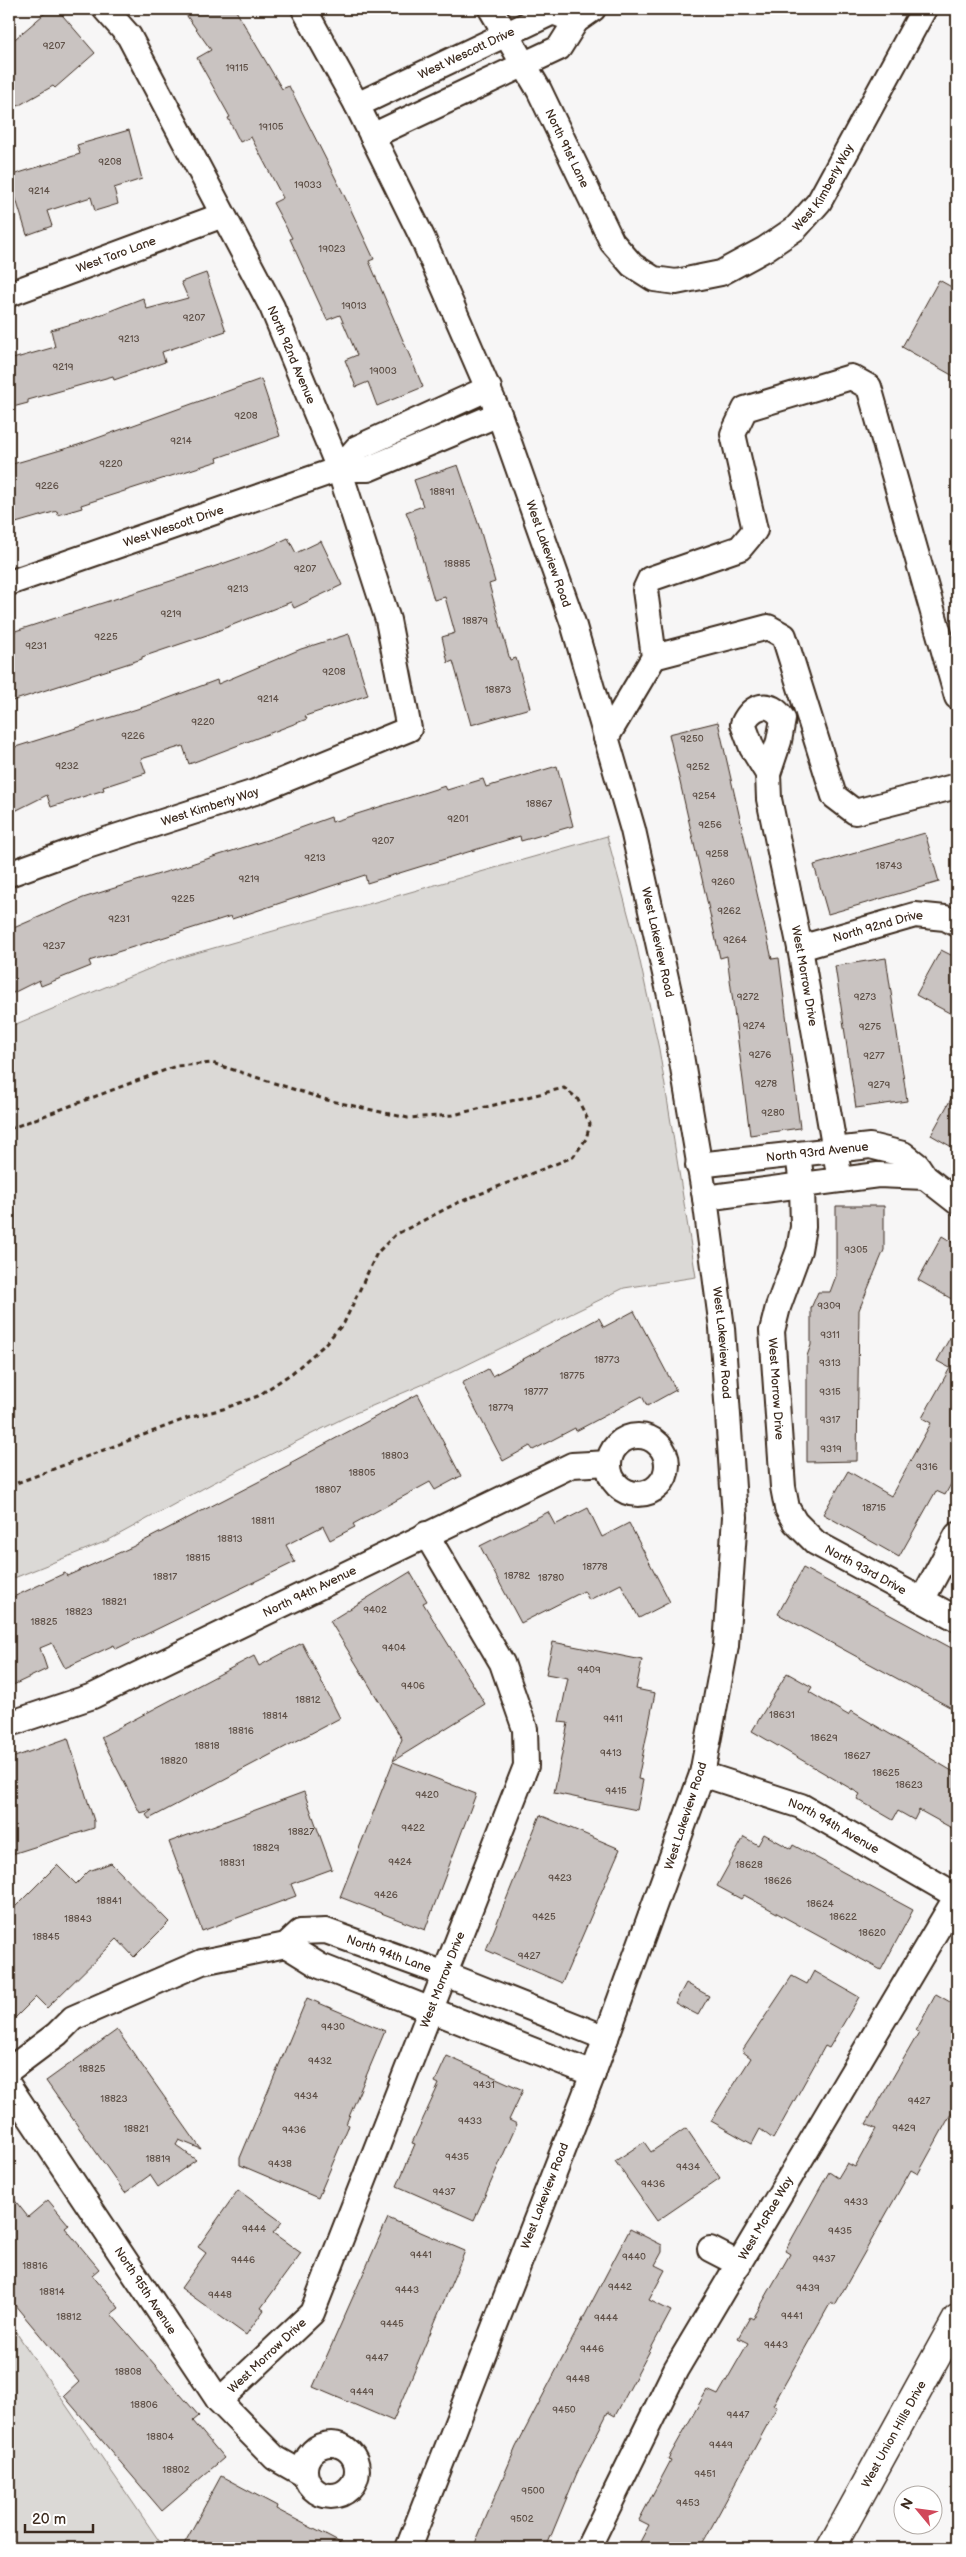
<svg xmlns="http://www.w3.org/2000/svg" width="966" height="2557" font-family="'Balsamiq Sans',sans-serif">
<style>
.green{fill:#dbd9d6;stroke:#8b827a}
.building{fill:#c9c3c1;stroke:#3b2a1e}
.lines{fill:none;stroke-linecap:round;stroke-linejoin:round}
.minor-casing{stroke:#3b2a1e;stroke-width:28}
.major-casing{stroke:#3b2a1e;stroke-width:31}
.path{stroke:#3b2a1e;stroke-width:3;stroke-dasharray:5 4;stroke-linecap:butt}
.minor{stroke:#fff;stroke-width:24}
.major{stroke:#fff;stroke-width:28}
.labels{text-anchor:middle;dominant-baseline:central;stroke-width:5;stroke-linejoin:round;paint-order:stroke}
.number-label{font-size:10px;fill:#5e5047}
.street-label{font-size:12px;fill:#3b2a1e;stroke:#fff}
</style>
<rect width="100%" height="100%" fill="#f7f6f6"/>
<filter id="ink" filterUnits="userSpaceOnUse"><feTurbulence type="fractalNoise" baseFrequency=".02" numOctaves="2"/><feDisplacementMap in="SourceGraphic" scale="10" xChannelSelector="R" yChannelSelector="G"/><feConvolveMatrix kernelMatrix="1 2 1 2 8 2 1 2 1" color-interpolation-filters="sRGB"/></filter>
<g filter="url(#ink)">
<!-- green -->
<path class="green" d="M 607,836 L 636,943 L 659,1049 L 696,1277 L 624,1288 L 450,1373 L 346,1417 L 213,1483 L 107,1541 L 9,1580 L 9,1027 L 168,961 Z
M 9,2322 L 164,2548 L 9,2548 Z"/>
<!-- building -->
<path class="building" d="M 50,9 L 57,9 L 95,53 L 55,88 L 53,86 L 9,111 L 9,44 Z
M 182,9 L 235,9 L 282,89 L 289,86 L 344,195 L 374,259 L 369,261 L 423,387 L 377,406 L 368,382 L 356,387 L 345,360 L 357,355 L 340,315 L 327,320 L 290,239 L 292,238 L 273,203 L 283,198 L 251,137 L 240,142 L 228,118 L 230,117 L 197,58 L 211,50 Z
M 129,130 L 142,179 L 114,188 L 118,204 L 95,211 L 91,197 L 47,211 L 52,226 L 27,235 L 9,176 L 80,154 L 77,145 Z
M 206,273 L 226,331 L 162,352 L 165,362 L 114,380 L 113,376 L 28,400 L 28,403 L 9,408 L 9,360 L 55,347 L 51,330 L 92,318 L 143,298 L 147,309 L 188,298 L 181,282 Z
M 939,280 L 957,290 L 957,378 L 902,347 Z
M 261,379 L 280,436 L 217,458 L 218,461 L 81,505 L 82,508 L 58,515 L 57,511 L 9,525 L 9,465 L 78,445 Z
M 458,465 L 480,529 L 495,582 L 489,584 L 510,660 L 516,658 L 530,708 L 471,725 L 453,661 L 448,663 L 442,637 L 455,633 L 445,597 L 434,600 L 416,537 L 406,512 L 423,506 L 414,480 Z
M 288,538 L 296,553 L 321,541 L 342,585 L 294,608 L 291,602 L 207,635 L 142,657 L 142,659 L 9,702 L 9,633 L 202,571 L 267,548 Z
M 349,634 L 368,695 L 305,716 L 307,719 L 189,764 L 183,746 L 141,759 L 146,773 L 103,787 L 104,790 L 51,807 L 47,795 L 9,814 L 9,749 L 153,704 L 217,680 L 218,684 L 301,649 Z
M 718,722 L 772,959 L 779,958 L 800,1128 L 750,1135 L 727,956 L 720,958 L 669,734 Z
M 557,766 L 573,826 L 521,841 L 520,836 L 367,883 L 365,875 L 232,919 L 231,916 L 89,961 L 91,966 L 41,986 L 39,980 L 9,995 L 9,930 L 83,898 L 267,840 L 331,817 L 332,822 L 445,786 L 447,790 L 483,779 L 486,787 Z
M 925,833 L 939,882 L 828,914 L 814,865 Z
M 941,950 L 957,958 L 957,1017 L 916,995 Z
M 886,958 L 907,1101 L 856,1108 L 835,966 Z
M 957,1088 L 957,1150 L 931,1135 Z
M 836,1206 L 884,1206 L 884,1250 L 859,1310 L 857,1461 L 807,1462 L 807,1356 L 811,1345 L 811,1308 L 818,1292 L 830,1292 L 836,1276 Z
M 942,1236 L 957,1245 L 957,1302 L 918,1280 Z
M 634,1311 L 676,1390 L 647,1406 L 642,1396 L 576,1431 L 575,1428 L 533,1450 L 530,1446 L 503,1461 L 462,1383 L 488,1369 L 492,1376 L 599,1318 L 604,1327 Z
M 957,1325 L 957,1473 L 945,1495 L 936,1491 L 899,1557 L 823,1514 L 848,1471 L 891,1496 L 931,1423 L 922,1418 L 950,1368 L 937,1361 Z
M 418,1394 L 461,1476 L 435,1490 L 430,1482 L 353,1524 L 355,1527 L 330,1540 L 323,1526 L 286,1545 L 295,1562 L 116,1649 L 114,1645 L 65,1668 L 52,1643 L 40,1648 L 47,1669 L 9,1687 L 9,1599 L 65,1573 L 67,1576 L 132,1547 L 291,1465 L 290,1463 Z
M 588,1508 L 602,1537 L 629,1523 L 670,1602 L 639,1618 L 621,1584 L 589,1600 L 584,1591 L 521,1623 L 480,1546 L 548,1512 L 555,1525 Z
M 803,1568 L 957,1651 L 957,1711 L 778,1614 Z
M 410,1572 L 427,1601 L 423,1603 L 485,1704 L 393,1761 L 402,1739 L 330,1621 Z
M 553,1642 L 642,1660 L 636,1689 L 655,1693 L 638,1779 L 643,1780 L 637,1810 L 554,1793 L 568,1723 L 559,1722 L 568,1678 L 546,1674 Z
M 302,1643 L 340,1718 L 149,1819 L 146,1815 L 152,1810 L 140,1813 L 101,1737 L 254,1656 L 259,1666 Z
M 787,1673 L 812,1687 L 809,1692 L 848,1715 L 851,1711 L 957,1774 L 957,1831 L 919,1810 L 914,1820 L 898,1811 L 893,1820 L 857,1799 L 860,1794 L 752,1731 Z
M 68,1738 L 94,1821 L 94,1828 L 9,1855 L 9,1759 Z
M 393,1762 L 476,1794 L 425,1930 L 340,1897 Z
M 304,1792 L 332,1869 L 291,1884 L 296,1896 L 202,1931 L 169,1842 Z
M 540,1815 L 620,1849 L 562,1983 L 486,1950 Z
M 764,1834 L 791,1849 L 793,1845 L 913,1910 L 881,1970 L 744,1895 L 741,1899 L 717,1886 L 744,1837 L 758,1845 Z
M 111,1863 L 169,1922 L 134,1957 L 117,1939 L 47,2008 L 36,1997 L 9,2024 L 9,1913 L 57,1865 L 76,1884 L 89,1871 Z
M 814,1971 L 859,1997 L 829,2048 L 825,2046 L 773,2139 L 760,2129 L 752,2144 L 711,2121 L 751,2058 L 742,2051 L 792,1976 L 807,1984 Z
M 686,1983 L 709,1996 L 698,2015 L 675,2003 Z
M 936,1994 L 957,2006 L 957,2103 L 918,2174 L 911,2170 L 835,2305 L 831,2302 L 773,2405 L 777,2407 L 700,2548 L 651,2548 L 640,2542 L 649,2525 L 639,2520 L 671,2460 L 668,2459 L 707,2390 L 718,2395 L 748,2343 L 738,2338 L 750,2317 L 753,2319 L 790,2254 L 785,2251 L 829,2172 L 838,2178 L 847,2163 L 855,2167 L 876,2129 L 866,2124 L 919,2032 L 916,2031 Z
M 307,1998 L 385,2031 L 346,2124 L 349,2125 L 318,2198 L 240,2165 L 240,2158 Z
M 117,2030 L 201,2149 L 179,2140 L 176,2145 L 196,2160 L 158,2187 L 150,2175 L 125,2193 L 46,2081 Z
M 447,2056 L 523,2090 L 509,2120 L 517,2124 L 474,2220 L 397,2186 L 415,2144 L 412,2143 L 439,2084 L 435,2082 Z
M 686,2128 L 720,2178 L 657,2221 L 615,2161 L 644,2142 L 651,2152 Z
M 238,2190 L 282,2222 L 273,2233 L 301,2253 L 261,2308 L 264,2310 L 246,2335 L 181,2288 L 206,2253 L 198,2247 Z
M 9,2193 L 28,2217 L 48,2200 L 69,2225 L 65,2228 L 99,2269 L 92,2275 L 119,2308 L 111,2314 L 199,2416 L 193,2421 L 224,2458 L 162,2511 L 64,2396 L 79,2382 L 9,2298 Z
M 388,2218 L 465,2251 L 393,2421 L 313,2387 Z
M 630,2229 L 662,2245 L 662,2252 L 655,2265 L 665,2270 L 649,2300 L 671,2311 L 615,2416 L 608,2412 L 577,2473 L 546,2548 L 473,2548 L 516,2447 Z
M 221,2476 L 277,2506 L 276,2509 L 350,2548 L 182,2548 Z"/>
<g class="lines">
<defs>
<g id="minor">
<path id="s1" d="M 304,9 L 357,105 L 423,239 L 499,414 L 573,623 L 633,830 L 674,1014 L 705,1198 L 722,1328 L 735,1517 L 726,1646 L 702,1774 L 591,2079 L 408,2548"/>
<path id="s2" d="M 491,9 L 539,90 L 612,242 L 632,265 L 654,279 L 676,282 L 721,273 L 765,249 L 796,228 L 819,202 L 924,9"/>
<path id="s3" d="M 357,105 L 553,12 L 576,21"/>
<path d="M 372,136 L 559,48 L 576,21 L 593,9"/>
<path id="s4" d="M 9,294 L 223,215"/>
<path d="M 339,469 L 357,448 L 489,388"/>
<path id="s5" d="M 9,583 L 339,469 L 368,469 L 499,414"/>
<path d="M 654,657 L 768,627 L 784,636 L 834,796 L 855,812 L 957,786"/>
<path d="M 606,738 L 654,657 L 645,590 L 650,579 L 740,548 L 755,530 L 733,434 L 745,409 L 851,377 L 869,387 L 957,697"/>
<path id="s6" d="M 768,774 L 752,748 L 743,724 C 752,705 770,699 783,719 L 779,741 L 768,774 L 769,799 L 800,948 L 840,1180"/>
<path id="s7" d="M 9,874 L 81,848 L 255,792 L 409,729 L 388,620 L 339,469 L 272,307 L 129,36 L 105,9"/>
<path id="s8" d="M 800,948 L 915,915 L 945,918 L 957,924"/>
<path id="s9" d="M 798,1154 L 802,1185 L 803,1227 L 799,1250 L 778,1307 L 772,1331 L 783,1487 L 787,1508 L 795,1522 L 816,1543 L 957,1619"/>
<path id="s10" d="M 698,1165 L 870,1146 L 903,1154 L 917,1165 L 925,1177 L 957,1202"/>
<path d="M 705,1198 L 878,1175 L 925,1177"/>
<circle cx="638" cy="1465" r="29"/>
<path d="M 922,1600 L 957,1535"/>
<path id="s11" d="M 9,1724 L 93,1696 L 572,1465 L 609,1463"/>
<path id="s12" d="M 702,1774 L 801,1806 L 957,1896"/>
<path d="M 286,1945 L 320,1966 L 593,2074"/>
<path id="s13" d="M 9,2070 L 57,2034 L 73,2018 L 202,1962 L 286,1945 L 300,1932 L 326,1931 L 445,1974 L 606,2038"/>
<path id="s14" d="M 9,2086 L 219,2401 L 275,2458 L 305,2475"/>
<path d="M 710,2249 L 739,2264"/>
<path id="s15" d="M 219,2401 L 312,2313 L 526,1766 L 525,1729 L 502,1663 L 426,1534"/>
<circle cx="331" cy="2470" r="26"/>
<path id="s16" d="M 588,2548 L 676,2369 L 957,1896"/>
</g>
<g id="major">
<path id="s17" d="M 831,2548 L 957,2319"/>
</g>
</defs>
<!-- minor casing -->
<use href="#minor" class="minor-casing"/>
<!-- major casing -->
<use href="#major" class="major-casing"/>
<!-- path -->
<path class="path" d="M 9,1129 L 176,1066 L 212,1063 L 327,1100 L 408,1118 L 453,1115 L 564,1088 L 577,1098 L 590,1124 L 586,1139 L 573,1157 L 457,1203 L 395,1235 L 377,1253 L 344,1323 L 322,1347 L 292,1373 L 258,1396 L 223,1409 L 188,1418 L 9,1486"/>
<!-- minor -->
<use href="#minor" class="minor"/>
<!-- major -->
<use href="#major" class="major"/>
</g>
</g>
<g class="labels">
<!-- number labels -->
<g class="number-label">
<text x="54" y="46">9207</text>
<text x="237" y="68">19115</text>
<text x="271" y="127">19105</text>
<text x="110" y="162">9208</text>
<text x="308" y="185">19033</text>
<text x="39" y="191">9214</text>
<text x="332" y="249">19023</text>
<text x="354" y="306">19013</text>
<text x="194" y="318">9207</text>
<text x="129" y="339">9213</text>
<text x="63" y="367">9219</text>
<text x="383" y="371">19003</text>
<text x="246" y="416">9208</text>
<text x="181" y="441">9214</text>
<text x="111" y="464">9220</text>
<text x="47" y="486">9226</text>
<text x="442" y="492">18891</text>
<text x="457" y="564">18885</text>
<text x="305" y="569">9207</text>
<text x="238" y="589">9213</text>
<text x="171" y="614">9219</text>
<text x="475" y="621">18879</text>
<text x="106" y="637">9225</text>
<text x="36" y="646">9231</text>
<text x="334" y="672">9208</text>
<text x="498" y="690">18873</text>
<text x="268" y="699">9214</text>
<text x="203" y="722">9220</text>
<text x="133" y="736">9226</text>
<text x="692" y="739">9250</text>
<text x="67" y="766">9232</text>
<text x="698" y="767">9252</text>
<text x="704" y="796">9254</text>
<text x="539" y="804">18867</text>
<text x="458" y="819">9201</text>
<text x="710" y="825">9256</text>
<text x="383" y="841">9207</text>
<text x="717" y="854">9258</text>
<text x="315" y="858">9213</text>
<text x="889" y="866">18743</text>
<text x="249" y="879">9219</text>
<text x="723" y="882">9260</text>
<text x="183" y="899">9225</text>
<text x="729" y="911">9262</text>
<text x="119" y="919">9231</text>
<text x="735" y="940">9264</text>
<text x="54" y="946">9237</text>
<text x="748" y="997">9272</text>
<text x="865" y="997">9273</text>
<text x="754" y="1026">9274</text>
<text x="870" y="1027">9275</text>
<text x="760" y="1055">9276</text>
<text x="874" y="1056">9277</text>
<text x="766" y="1084">9278</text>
<text x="879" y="1085">9279</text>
<text x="773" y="1113">9280</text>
<text x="856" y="1250">9305</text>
<text x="829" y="1306">9309</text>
<text x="830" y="1335">9311</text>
<text x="607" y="1360">18773</text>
<text x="830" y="1363">9313</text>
<text x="572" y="1376">18775</text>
<text x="536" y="1392">18777</text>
<text x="830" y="1392">9315</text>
<text x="501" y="1408">18779</text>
<text x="830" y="1420">9317</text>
<text x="831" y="1449">9319</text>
<text x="395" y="1456">18803</text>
<text x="927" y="1467">9316</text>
<text x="362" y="1473">18805</text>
<text x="328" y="1490">18807</text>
<text x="874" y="1508">18715</text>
<text x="263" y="1521">18811</text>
<text x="230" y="1539">18813</text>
<text x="198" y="1558">18815</text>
<text x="595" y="1567">18778</text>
<text x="517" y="1576">18782</text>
<text x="165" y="1577">18817</text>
<text x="551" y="1578">18780</text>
<text x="114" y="1602">18821</text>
<text x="375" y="1610">9402</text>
<text x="79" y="1612">18823</text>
<text x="44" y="1622">18825</text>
<text x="394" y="1648">9404</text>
<text x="589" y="1670">9409</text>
<text x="413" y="1686">9406</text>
<text x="308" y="1700">18812</text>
<text x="782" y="1715">18631</text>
<text x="275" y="1716">18814</text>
<text x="613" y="1719">9411</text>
<text x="241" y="1731">18816</text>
<text x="824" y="1738">18629</text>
<text x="207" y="1746">18818</text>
<text x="611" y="1753">9413</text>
<text x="857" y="1756">18627</text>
<text x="174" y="1761">18820</text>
<text x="886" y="1773">18625</text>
<text x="909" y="1785">18623</text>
<text x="616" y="1791">9415</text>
<text x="427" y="1795">9420</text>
<text x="413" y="1828">9422</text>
<text x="301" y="1832">18827</text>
<text x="266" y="1848">18829</text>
<text x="400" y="1862">9424</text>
<text x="232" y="1863">18831</text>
<text x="749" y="1865">18628</text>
<text x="560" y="1878">9423</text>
<text x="778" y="1881">18626</text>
<text x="386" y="1895">9426</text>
<text x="109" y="1901">18841</text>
<text x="820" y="1904">18624</text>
<text x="544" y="1917">9425</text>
<text x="843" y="1917">18622</text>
<text x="78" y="1919">18843</text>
<text x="872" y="1933">18620</text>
<text x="46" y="1937">18845</text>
<text x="529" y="1956">9427</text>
<text x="333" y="2027">9430</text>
<text x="320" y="2061">9432</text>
<text x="92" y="2069">18825</text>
<text x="484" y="2085">9431</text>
<text x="306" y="2096">9434</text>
<text x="114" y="2099">18823</text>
<text x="919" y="2101">9427</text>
<text x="470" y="2121">9433</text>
<text x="904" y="2128">9429</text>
<text x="136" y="2129">18821</text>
<text x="294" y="2130">9436</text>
<text x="457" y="2157">9435</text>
<text x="158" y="2159">18819</text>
<text x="280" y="2164">9438</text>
<text x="688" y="2167">9434</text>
<text x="653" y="2184">9436</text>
<text x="444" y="2192">9437</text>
<text x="856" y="2202">9433</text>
<text x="254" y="2229">9444</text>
<text x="840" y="2231">9435</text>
<text x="421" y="2255">9441</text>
<text x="634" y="2257">9440</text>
<text x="824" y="2259">9437</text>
<text x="243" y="2260">9446</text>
<text x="35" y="2266">18816</text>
<text x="620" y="2287">9442</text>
<text x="808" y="2288">9439</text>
<text x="407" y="2290">9443</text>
<text x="52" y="2292">18814</text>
<text x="220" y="2295">9448</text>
<text x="792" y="2316">9441</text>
<text x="69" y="2317">18812</text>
<text x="606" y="2318">9444</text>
<text x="392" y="2324">9445</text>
<text x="776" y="2345">9443</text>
<text x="592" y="2349">9446</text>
<text x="377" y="2358">9447</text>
<text x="128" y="2372">18808</text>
<text x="578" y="2379">9448</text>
<text x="362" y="2392">9449</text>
<text x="144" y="2405">18806</text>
<text x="564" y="2410">9450</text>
<text x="738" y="2415">9447</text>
<text x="160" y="2437">18804</text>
<text x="721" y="2445">9449</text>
<text x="176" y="2470">18802</text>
<text x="705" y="2474">9451</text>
<text x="533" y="2491">9500</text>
<text x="688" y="2503">9453</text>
<text x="522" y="2519">9502</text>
</g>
<!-- street labels -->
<g class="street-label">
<text stroke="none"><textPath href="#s3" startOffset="121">West Wescott Drive</textPath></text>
<text stroke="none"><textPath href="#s2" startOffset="159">North 91st Lane</textPath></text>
<text stroke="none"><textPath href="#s2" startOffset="524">West Kimberly Way</textPath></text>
<text stroke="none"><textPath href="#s4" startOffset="114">West Taro Lane</textPath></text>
<text transform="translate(291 355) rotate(67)">North 92nd Avenue</text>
<text stroke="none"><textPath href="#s5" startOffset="174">West Wescott Drive</textPath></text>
<text stroke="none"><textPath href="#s1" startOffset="598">West Lakeview Road</textPath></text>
<text stroke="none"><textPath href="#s7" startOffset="212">West Kimberly Way</textPath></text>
<text stroke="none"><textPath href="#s8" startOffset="81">North 92nd Drive</textPath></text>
<text stroke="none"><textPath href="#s1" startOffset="1002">West Lakeview Road</textPath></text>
<text stroke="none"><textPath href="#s6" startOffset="371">West Morrow Drive</textPath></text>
<text stroke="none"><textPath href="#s10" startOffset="120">North 93rd Avenue</textPath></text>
<text stroke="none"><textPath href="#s1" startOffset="1408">West Lakeview Road</textPath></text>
<text stroke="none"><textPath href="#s9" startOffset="240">West Morrow Drive</textPath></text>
<text stroke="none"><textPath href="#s9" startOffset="462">North 93rd Drive</textPath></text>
<text stroke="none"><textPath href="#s11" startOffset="329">North 94th Avenue</textPath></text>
<text transform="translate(686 1816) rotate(-72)">West Lakeview Road</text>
<text stroke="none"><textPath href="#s12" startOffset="142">North 94th Avenue</textPath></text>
<text stroke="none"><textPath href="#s13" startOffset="421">North 94th Lane</textPath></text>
<text stroke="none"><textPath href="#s15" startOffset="486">West Morrow Drive</textPath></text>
<text transform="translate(545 2196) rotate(-69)">West Lakeview Road</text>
<text stroke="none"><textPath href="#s16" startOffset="375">West McRae Way</textPath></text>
<text stroke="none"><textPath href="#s14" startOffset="246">North 95th Avenue</textPath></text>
<text stroke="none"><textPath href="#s15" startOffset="66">West Morrow Drive</textPath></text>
<text stroke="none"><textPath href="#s17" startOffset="130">West Union Hills Drive</textPath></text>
</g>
</g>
<!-- margin -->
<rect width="966" height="2557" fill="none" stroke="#fff" stroke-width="30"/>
<rect x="15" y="15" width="936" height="2527" fill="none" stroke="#3b2a1e" stroke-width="2" filter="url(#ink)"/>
<!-- north arrow -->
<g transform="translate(918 2510) rotate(299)"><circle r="24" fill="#ffffff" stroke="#b1aaa5"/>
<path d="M0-4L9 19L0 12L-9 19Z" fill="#d1495b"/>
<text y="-8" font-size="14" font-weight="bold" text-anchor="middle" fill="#3b2a1e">N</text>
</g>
<!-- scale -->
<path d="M25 2524v8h68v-8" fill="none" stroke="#3b2a1e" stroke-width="2.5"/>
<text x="32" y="2524" font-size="15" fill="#3b2a1e" stroke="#ffffff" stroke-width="4" paint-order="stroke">20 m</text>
</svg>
